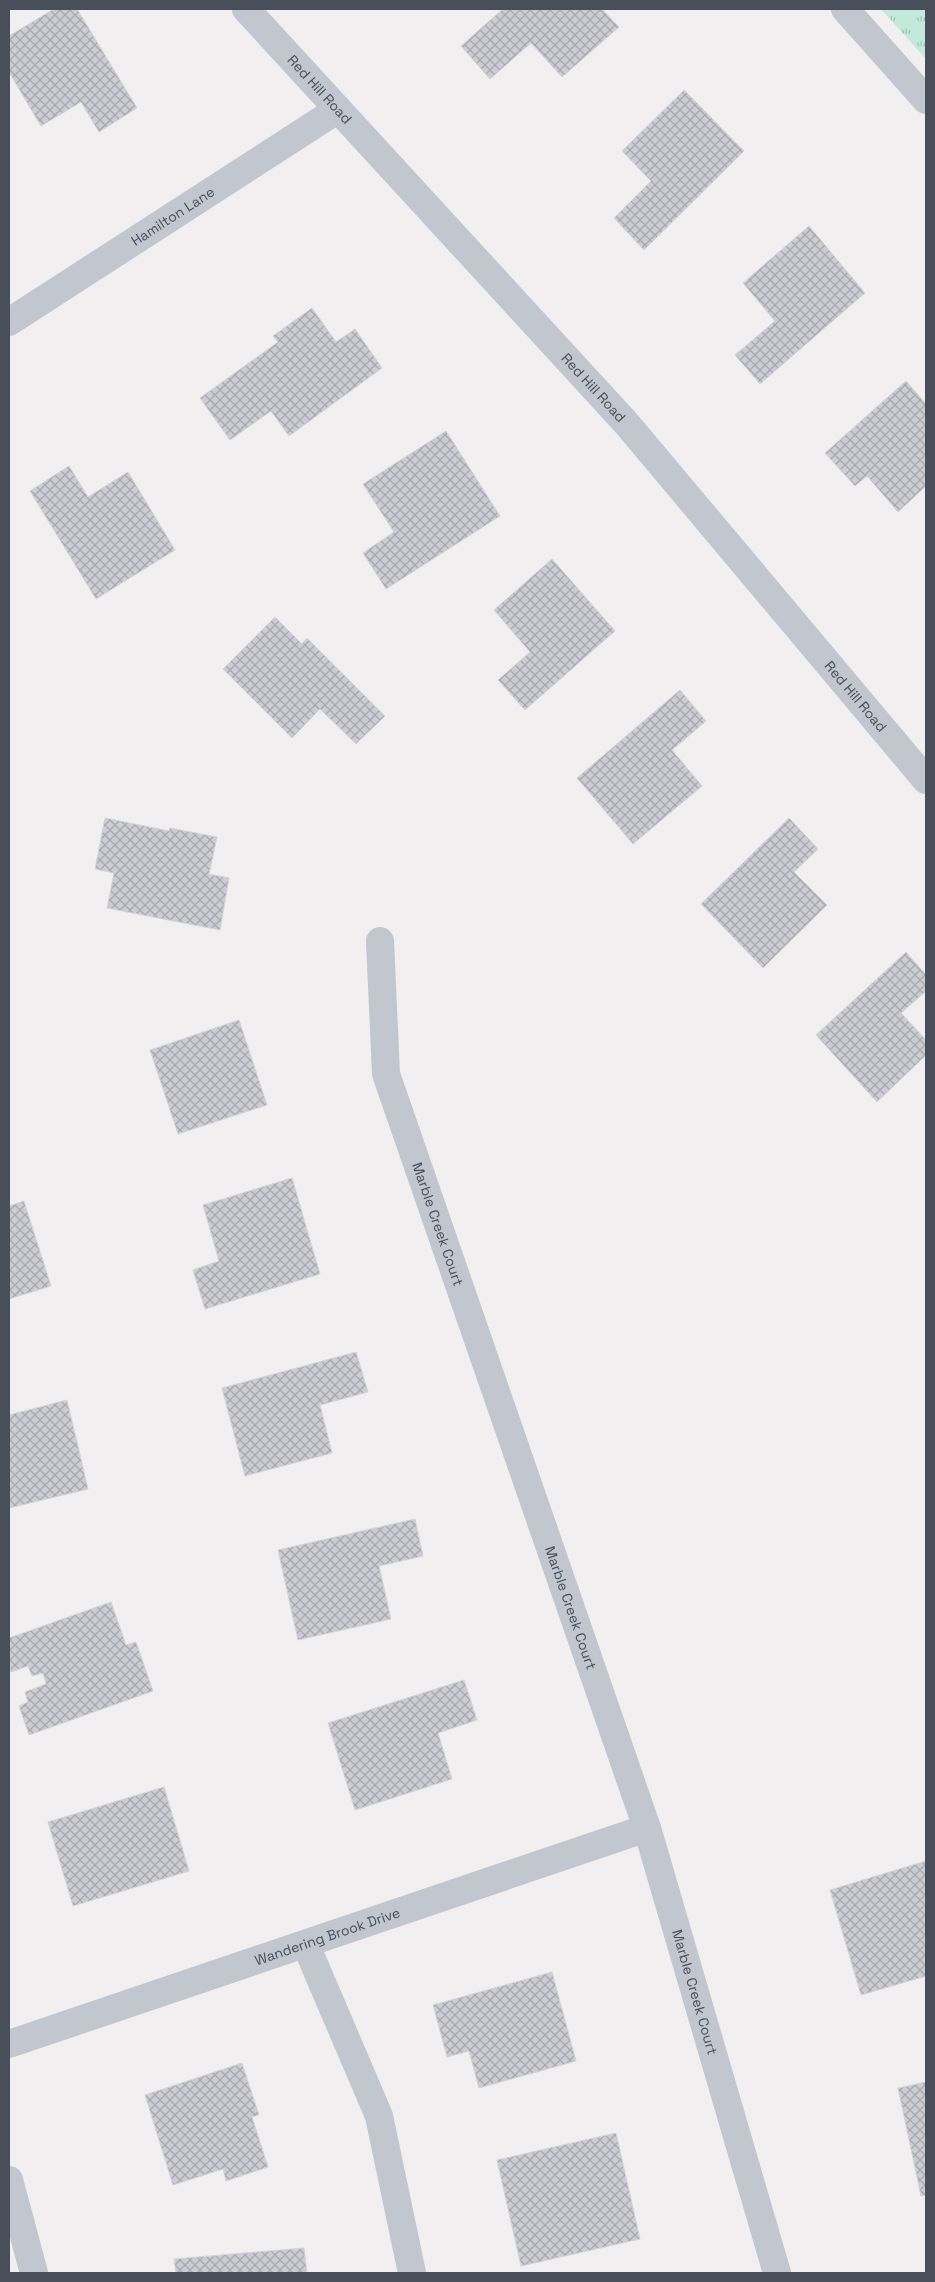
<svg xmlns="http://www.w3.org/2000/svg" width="935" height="2282" font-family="'Space Grotesk',sans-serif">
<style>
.park{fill:url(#park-tufts)}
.building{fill:url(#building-cross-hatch);stroke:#d3d4d9}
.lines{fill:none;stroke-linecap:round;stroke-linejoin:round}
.minor{stroke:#c1c6cf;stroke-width:28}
.labels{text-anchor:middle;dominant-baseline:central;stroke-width:4;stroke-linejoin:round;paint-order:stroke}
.street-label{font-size:14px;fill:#494f5a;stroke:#fff}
</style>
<defs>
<pattern id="park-tufts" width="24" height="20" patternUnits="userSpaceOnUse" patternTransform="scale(1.25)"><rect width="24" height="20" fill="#c2e9d9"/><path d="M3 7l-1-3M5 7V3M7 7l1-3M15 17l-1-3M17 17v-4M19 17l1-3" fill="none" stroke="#a0bfb3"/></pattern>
<pattern id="building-cross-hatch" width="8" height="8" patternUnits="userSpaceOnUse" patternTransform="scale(1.25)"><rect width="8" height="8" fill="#cccdd3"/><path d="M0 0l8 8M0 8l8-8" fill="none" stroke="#a8a9ae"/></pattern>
</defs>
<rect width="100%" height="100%" fill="#f1efef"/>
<!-- park -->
<path class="park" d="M 881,9 L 926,9 L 926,59 Z"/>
<!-- building -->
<path class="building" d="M 54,9 L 77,9 L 137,108 L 99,132 L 81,102 L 41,126 L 9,72 L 9,36 Z
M 503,9 L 602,9 L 619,27 L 562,77 L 531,43 L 490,79 L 461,46 Z
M 684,90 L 744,151 L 644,250 L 614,218 L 651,181 L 622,151 Z
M 809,226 L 865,293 L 760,384 L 735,355 L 775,321 L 743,283 Z
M 312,308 L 336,342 L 355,329 L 382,368 L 289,436 L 271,411 L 230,440 L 200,398 L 278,342 L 273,336 Z
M 906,381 L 926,404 L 926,486 L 898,512 L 867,476 L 855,486 L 825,453 Z
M 446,431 L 500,516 L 386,589 L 363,553 L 394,532 L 363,484 Z
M 69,466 L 88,497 L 128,472 L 175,550 L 96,599 L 30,491 Z
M 552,559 L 615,631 L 525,710 L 498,680 L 530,652 L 494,610 Z
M 275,617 L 302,644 L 307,638 L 385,716 L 356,744 L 320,709 L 292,738 L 223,669 Z
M 680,690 L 706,721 L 672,750 L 702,786 L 633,844 L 577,778 Z
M 105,818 L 169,831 L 170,828 L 217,837 L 209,874 L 229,878 L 220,930 L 107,908 L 114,873 L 95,869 Z
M 789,818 L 818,849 L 794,872 L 827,905 L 763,968 L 701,904 Z
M 906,952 L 926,975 L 926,991 L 901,1013 L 926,1040 L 926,1055 L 877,1102 L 816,1035 Z
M 239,1020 L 267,1105 L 178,1134 L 150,1050 Z
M 292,1178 L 320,1274 L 205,1309 L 193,1270 L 219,1261 L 203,1205 Z
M 24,1201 L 51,1286 L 9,1299 L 9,1206 Z
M 356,1352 L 368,1392 L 320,1405 L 332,1453 L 245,1476 L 222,1388 Z
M 67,1400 L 88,1489 L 9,1508 L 9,1415 Z
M 415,1519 L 423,1556 L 379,1566 L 391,1619 L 298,1640 L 278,1550 Z
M 111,1602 L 126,1645 L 136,1642 L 153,1691 L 29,1735 L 19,1706 L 28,1702 L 25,1692 L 46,1684 L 43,1673 L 32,1676 L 28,1666 L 11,1672 L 9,1666 L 9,1638 Z
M 464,1680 L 477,1720 L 438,1733 L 452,1779 L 355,1810 L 328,1723 Z
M 164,1787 L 189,1871 L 73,1906 L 48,1822 Z
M 926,1861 L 926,1976 L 861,1995 L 830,1890 Z
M 552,1972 L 576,2061 L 479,2088 L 469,2051 L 447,2057 L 433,2005 Z
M 242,2063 L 259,2115 L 252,2117 L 268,2167 L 226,2181 L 223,2169 L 173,2185 L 145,2095 Z
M 926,2082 L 926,2195 L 921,2196 L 898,2088 Z
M 616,2133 L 640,2239 L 521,2266 L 497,2160 Z
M 304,2248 L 307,2273 L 176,2273 L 174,2259 Z"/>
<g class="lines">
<!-- minor -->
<g class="minor">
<path id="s1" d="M 246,9 L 627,424 L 926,780"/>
<path d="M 845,9 L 926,100"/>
<path id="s2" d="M 9,322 L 337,110"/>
<path id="s3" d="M 380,941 L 386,1074 L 647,1828 L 777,2273"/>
<path d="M 306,1945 L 379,2116 L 412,2273"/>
<path id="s4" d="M 9,2044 L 647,1828"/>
<path d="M 9,2180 L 34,2273"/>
</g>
</g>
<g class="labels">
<!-- street labels -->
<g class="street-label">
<text stroke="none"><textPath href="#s1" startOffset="109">Red Hill Road</textPath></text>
<text stroke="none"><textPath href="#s2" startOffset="195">Hamilton Lane</textPath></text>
<text stroke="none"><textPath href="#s1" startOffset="514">Red Hill Road</textPath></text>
<text stroke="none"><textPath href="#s1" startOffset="919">Red Hill Road</textPath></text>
<text stroke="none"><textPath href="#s3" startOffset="292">Marble Creek Court</textPath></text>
<text stroke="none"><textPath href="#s3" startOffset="698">Marble Creek Court</textPath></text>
<text stroke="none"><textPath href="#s4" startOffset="336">Wandering Brook Drive</textPath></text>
<text stroke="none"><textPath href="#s3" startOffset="1102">Marble Creek Court</textPath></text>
</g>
</g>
<!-- border -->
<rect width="935" height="2282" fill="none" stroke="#494f5a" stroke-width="20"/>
</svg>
